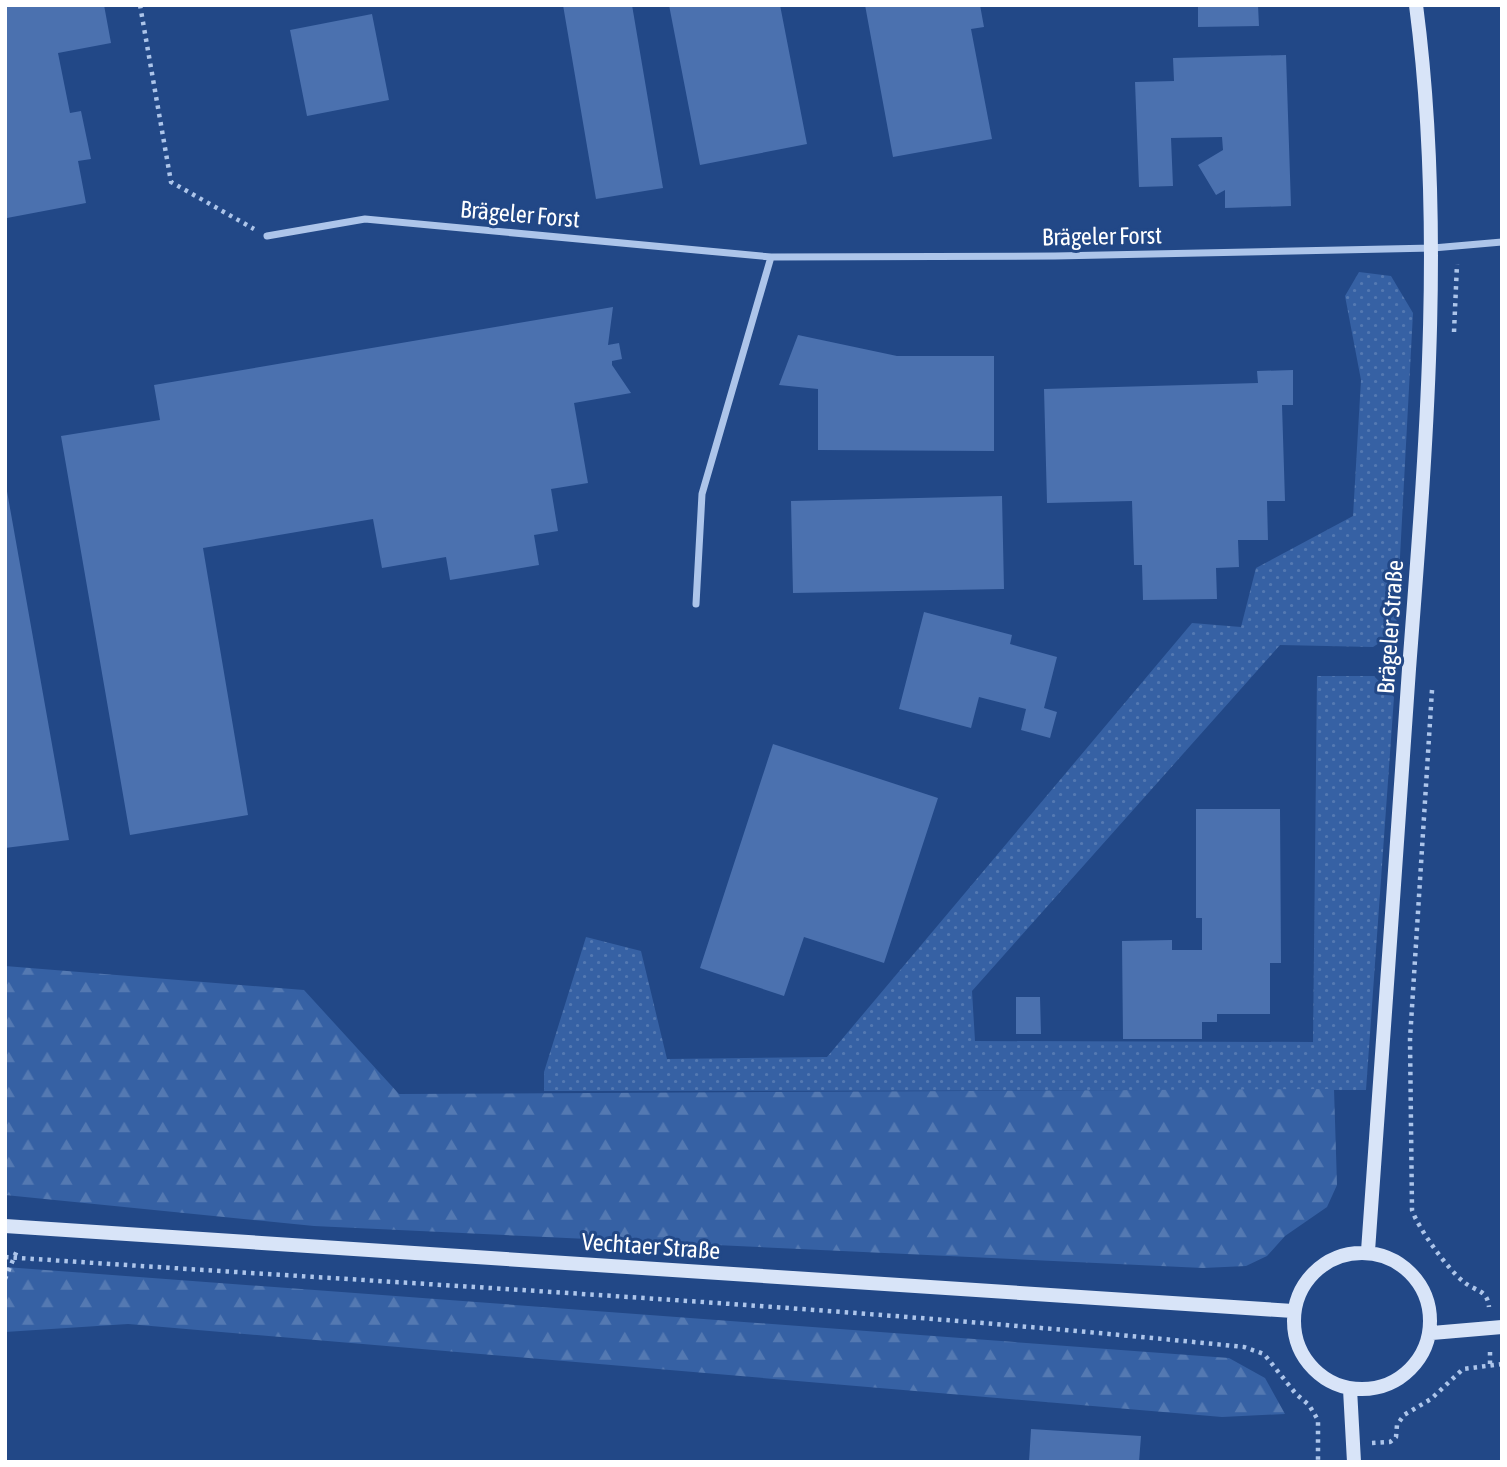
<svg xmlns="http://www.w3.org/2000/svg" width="1507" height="1467" font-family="'Asap Condensed',sans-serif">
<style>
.grass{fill:url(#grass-dots)}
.forest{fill:url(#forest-firs)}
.building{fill:#4b71af}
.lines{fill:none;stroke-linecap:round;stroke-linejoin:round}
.path{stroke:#adc5ea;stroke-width:4.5;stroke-dasharray:3.5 5;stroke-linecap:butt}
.street{stroke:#adc5ea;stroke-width:7}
.secondary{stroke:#d8e4f8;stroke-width:14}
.labels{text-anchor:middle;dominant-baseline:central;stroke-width:6;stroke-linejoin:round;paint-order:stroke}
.street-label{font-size:24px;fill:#fff;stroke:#224887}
</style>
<defs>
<pattern id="grass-dots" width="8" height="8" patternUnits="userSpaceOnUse" patternTransform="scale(1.75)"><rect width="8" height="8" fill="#3661a4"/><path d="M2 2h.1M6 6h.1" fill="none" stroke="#5479b2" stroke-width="1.8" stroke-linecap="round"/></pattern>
<pattern id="forest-firs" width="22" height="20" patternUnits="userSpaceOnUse" patternTransform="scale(1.75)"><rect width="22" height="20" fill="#3661a4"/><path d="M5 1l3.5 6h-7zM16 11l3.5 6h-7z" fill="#5479b2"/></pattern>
</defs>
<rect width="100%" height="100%" fill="#224887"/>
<!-- grass -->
<path class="grass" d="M 1359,272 L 1391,276 L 1413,313 L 1396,632 L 1373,647 L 1280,645 L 972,991 L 975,1041 L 1313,1042 L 1317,676 L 1374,676 L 1394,697 L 1366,1090 L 544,1091 L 544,1072 L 586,937 L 641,951 L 667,1059 L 827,1057 L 1192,623 L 1241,627 L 1256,568 L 1353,516 L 1361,380 L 1345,296 Z"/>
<!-- forest -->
<path class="forest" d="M 5,966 L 304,990 L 399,1094 L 1334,1089 L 1337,1185 L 1327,1207 L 1285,1236 L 1267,1256 L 1246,1266 L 1203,1268 L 314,1226 L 5,1195 Z
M 5,1267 L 1229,1358 L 1265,1378 L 1285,1414 L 1222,1417 L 128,1324 L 5,1332 Z"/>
<!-- building -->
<path class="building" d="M 5,5 L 104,5 L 111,43 L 58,53 L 70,113 L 81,111 L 91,159 L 78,161 L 86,203 L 7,218 Z
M 563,5 L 632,5 L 663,188 L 596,199 Z
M 669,5 L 780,5 L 807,144 L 700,165 Z
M 865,5 L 980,5 L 984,27 L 971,29 L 992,139 L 893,157 Z
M 1198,5 L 1258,5 L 1259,26 L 1198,27 Z
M 372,14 L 389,100 L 307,116 L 290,30 Z
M 1286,55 L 1291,206 L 1225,208 L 1225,190 L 1216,195 L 1198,165 L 1223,150 L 1222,137 L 1171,138 L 1173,186 L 1139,187 L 1135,82 L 1174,81 L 1173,58 Z
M 613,307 L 608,345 L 619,343 L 622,359 L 612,361 L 612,365 L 631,393 L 574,403 L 588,483 L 551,489 L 558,531 L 534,535 L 539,565 L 450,580 L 446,557 L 382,568 L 373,519 L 203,548 L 248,815 L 130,835 L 61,436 L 160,420 L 154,385 Z
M 798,335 L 897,356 L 994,356 L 994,451 L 818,450 L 818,389 L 779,385 Z
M 1293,370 L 1293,405 L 1282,405 L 1285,501 L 1267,501 L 1268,540 L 1238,540 L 1239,567 L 1216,568 L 1217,599 L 1143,600 L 1142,565 L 1134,565 L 1132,501 L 1047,503 L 1044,389 L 1258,383 L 1257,371 Z
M 5,480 L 69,840 L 5,848 Z
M 1002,496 L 1004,589 L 793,593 L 791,501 Z
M 924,612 L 1012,635 L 1010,644 L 1057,657 L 1044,708 L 1057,712 L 1050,738 L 1021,730 L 1026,709 L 979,697 L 971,728 L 899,709 Z
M 773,744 L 938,798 L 884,963 L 804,937 L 784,996 L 700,968 Z
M 1196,809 L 1280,809 L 1281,963 L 1270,963 L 1270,1014 L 1217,1014 L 1217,1022 L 1202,1022 L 1202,1039 L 1123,1039 L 1122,941 L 1172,940 L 1172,950 L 1202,950 L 1202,918 L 1196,918 Z
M 1016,997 L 1040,997 L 1041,1034 L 1016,1034 Z
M 1031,1429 L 1141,1436 L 1139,1462 L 1029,1462 Z"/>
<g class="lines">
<!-- path -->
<path class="path" d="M 140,5 L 171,182 L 254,229
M 1454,332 L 1457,264
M 1432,690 L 1410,1039 L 1412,1210 C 1418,1228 1448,1270 1464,1282 C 1476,1292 1487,1289 1489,1307
M 5,1257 C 418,1285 832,1305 1244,1347 L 1264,1354 L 1296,1394 L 1309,1405 L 1318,1420 L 1318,1462
M 5,1279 L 18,1248
M 1490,1364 L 1490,1347
M 1372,1443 L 1390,1442 L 1396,1437 L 1397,1425 L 1404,1415 L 1431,1399 L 1463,1369 L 1502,1364"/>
<!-- street -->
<path class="street" d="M 267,236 L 365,219 L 771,257 L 1055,256 L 1433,248 L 1502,242
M 696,604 L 702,494 L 771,257"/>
<!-- secondary -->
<path class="secondary" d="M 5,1226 L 1293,1311
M 1368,1251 C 1383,1057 1395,863 1409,669 C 1426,448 1445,226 1416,5
M1294 1321a68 68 0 1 1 136 0a68 68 0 1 1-136 0Z
M 1432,1333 L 1502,1327
M 1350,1389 L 1354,1462"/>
</g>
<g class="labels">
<!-- street labels -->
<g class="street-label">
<text transform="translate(520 214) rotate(5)">Brägeler Forst</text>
<text transform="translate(1102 236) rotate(-1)">Brägeler Forst</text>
<text transform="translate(1390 627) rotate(-86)">Brägeler Straße</text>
<text transform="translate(651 1246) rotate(4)">Vechtaer Straße</text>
</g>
</g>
<!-- border -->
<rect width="1507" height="1467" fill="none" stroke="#ffffff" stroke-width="14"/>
</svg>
